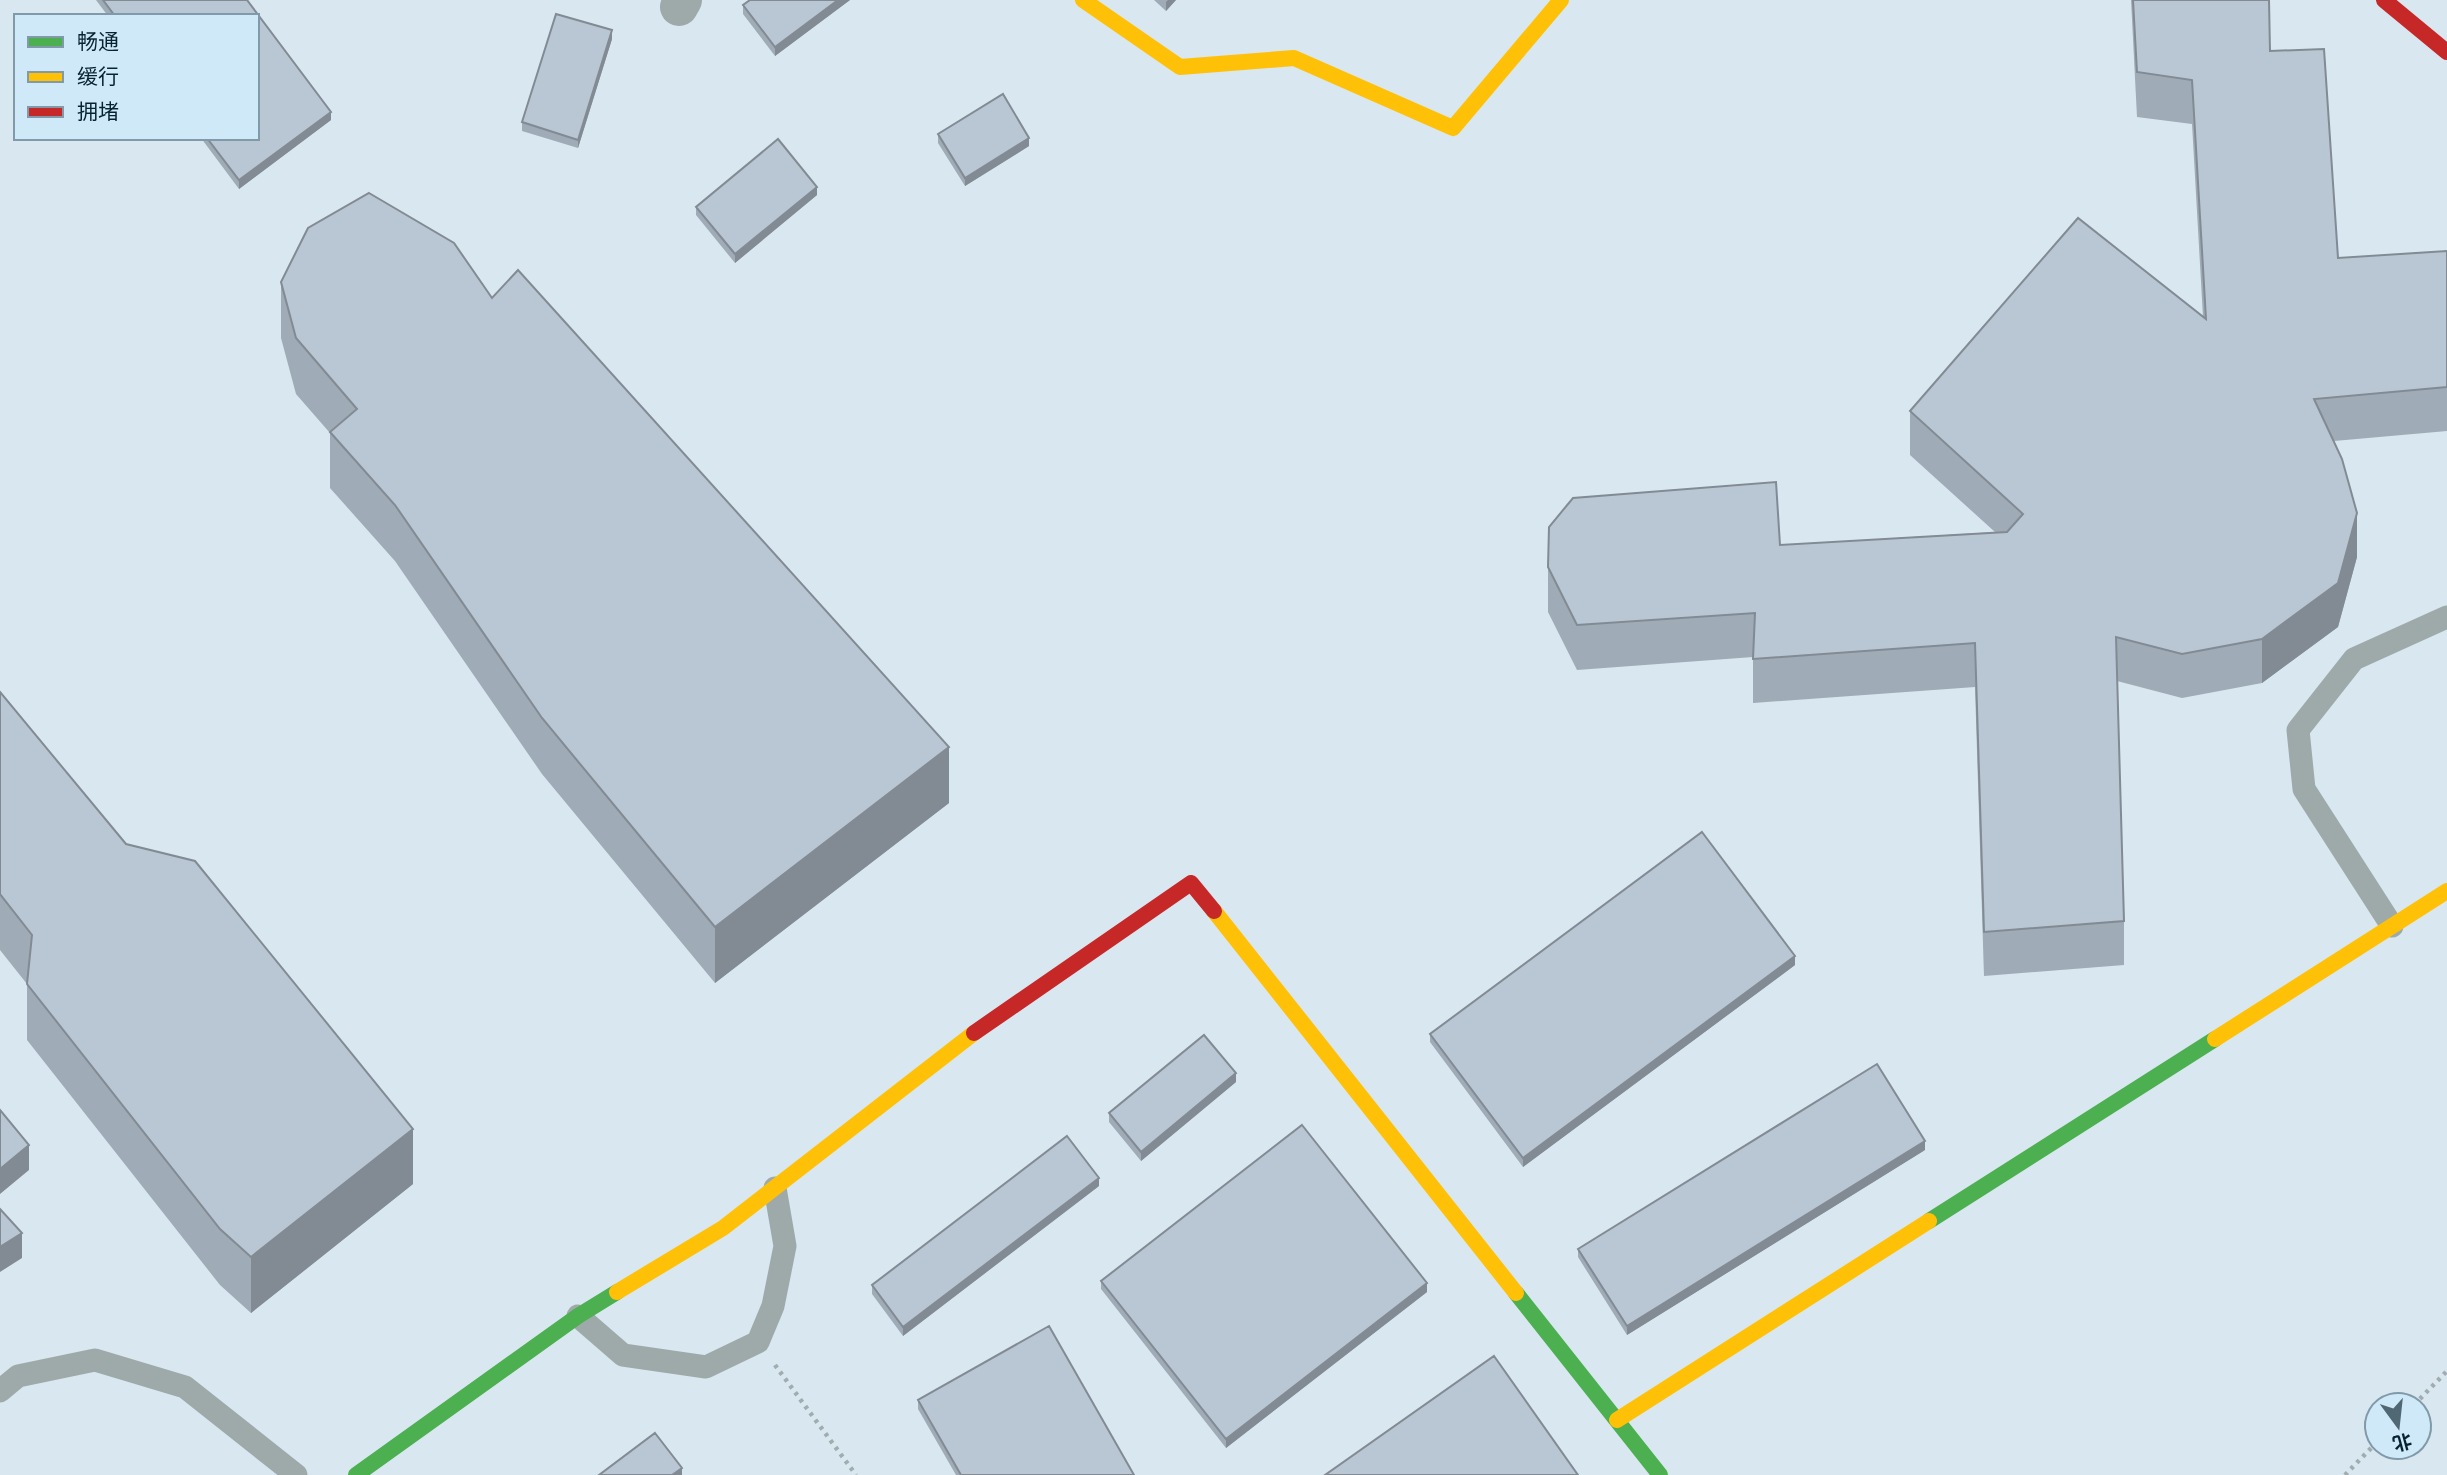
<svg xmlns="http://www.w3.org/2000/svg" width="2447" height="1475" font-family="'Noto Serif','Noto Sans SC',serif">
<style>
.lines{fill:none;stroke-linecap:round;stroke-linejoin:round}
.path{stroke:#a1acaf;stroke-width:4.5;stroke-dasharray:3.5 5;stroke-linecap:butt}
.lane{stroke:#9eaaaa;stroke-width:23}
.street{stroke:#9eaaaa;stroke-width:38}
.fast{stroke:#4caf50;stroke-width:16}
.slow{stroke:#ffc107;stroke-width:16}
.jam{stroke:#c62828;stroke-width:16}
.wall{fill:#9fabb6}
.shaded-wall{fill:#828b94}
.building{fill:#b9c7d4;stroke:#828b94;stroke-width:2}
</style>
<rect width="100%" height="100%" fill="#d9e7f0"/>
<g class="lines">
<!-- path -->
<path class="path" d="M 775,1365 L 856,1475
M 2414,1405 L 2447,1371
M 2345,1475 L 2377,1442"/>
<!-- lane -->
<path class="lane" d="M 2392,926 L 2304,789 L 2298,730 L 2354,659 L 2447,617
M 578,1316 L 623,1355 L 706,1367 L 758,1342 L 773,1306 L 785,1246 L 775,1188
M 0,1391 L 18,1376 L 95,1360 L 185,1387 L 296,1475"/>
<!-- street -->
<path class="street" d="M 679,7 L 683,0"/>
<!-- fast -->
<path class="fast" d="M 1929,1221 L 2215,1039
M 1516,1293 L 1660,1475
M 356,1475 L 578,1316 L 617,1292"/>
<!-- slow -->
<path class="slow" d="M 1083,0 L 1180,67 L 1294,58 L 1453,128 L 1561,0
M 1214,911 L 1516,1293
M 2215,1039 L 2447,891
M 617,1292 L 723,1228 L 974,1033
M 1617,1420 L 1929,1221"/>
<!-- jam -->
<path class="jam" d="M 2384,0 L 2447,52
M 974,1033 L 1191,883 L 1214,911"/>
</g>
<!-- wall -->
<path class="wall" d="M 96,0 L 247,0 L 331,120 L 239,189 L 201,138 L 257,138 L 257,16 L 108,16 Z
M 850,0 L 775,56 L 743,14 L 743,5 Z
M 1154,0 L 1176,0 L 1166,11 Z
M 2131,0 L 2269,0 L 2270,51 L 2338,258 L 2447,251 L 2447,431 L 2334,441 L 2357,557 L 2338,627 L 2262,683 L 2182,698 L 2117,681 L 2124,921 L 2124,965 L 1984,976 L 1975,687 L 1753,703 L 1753,657 L 1577,670 L 1548,612 L 1548,567 L 1780,545 L 1995,532 L 1910,455 L 1910,411 L 2203,317 L 2192,124 L 2137,117 Z
M 612,39 L 578,148 L 522,131 L 522,122 Z
M 938,134 L 1029,146 L 965,186 L 938,143 Z
M 817,195 L 735,263 L 696,215 L 696,207 Z
M 281,282 L 492,298 L 949,803 L 715,983 L 542,774 L 395,561 L 330,488 L 330,433 L 296,394 L 281,338 Z
M 0,692 L 126,844 L 413,1184 L 251,1313 L 220,1285 L 27,1040 L 27,984 L 0,950 Z
M 1795,965 L 1523,1167 L 1430,1042 L 1430,1034 Z
M 1236,1082 L 1141,1161 L 1109,1122 L 1109,1113 Z
M 1925,1150 L 1627,1335 L 1578,1257 L 1578,1249 Z
M 1099,1186 L 903,1336 L 872,1294 L 872,1285 Z
M 1101,1281 L 1427,1292 L 1226,1448 L 1101,1289 Z
M 918,1400 L 1134,1475 L 956,1475 L 918,1409 Z"/>
<!-- shaded-wall -->
<path class="shaded-wall" d="M 838,0 L 850,0 L 775,56 L 775,47 Z
M 1168,0 L 1176,0 L 1166,11 L 1166,2 Z
M 612,30 L 612,39 L 578,148 L 578,140 Z
M 331,112 L 331,120 L 239,189 L 239,180 Z
M 1029,138 L 1029,146 L 965,186 L 965,178 Z
M 817,187 L 817,195 L 735,263 L 735,254 Z
M 2357,513 L 2357,557 L 2338,627 L 2262,683 L 2262,639 Z
M 949,747 L 949,803 L 715,983 L 715,927 Z
M 1795,956 L 1795,965 L 1523,1167 L 1523,1158 Z
M 1236,1073 L 1236,1082 L 1141,1161 L 1141,1152 Z
M 413,1129 L 413,1184 L 251,1313 L 251,1257 Z
M 1925,1141 L 1925,1150 L 1627,1335 L 1627,1326 Z
M 29,1145 L 29,1170 L 0,1194 L 0,1169 Z
M 1099,1178 L 1099,1186 L 903,1336 L 903,1327 Z
M 22,1233 L 22,1258 L 0,1272 L 0,1247 Z
M 1427,1283 L 1427,1292 L 1226,1448 L 1226,1439 Z
M 682,1468 L 682,1475 L 672,1475 Z"/>
<!-- building -->
<path class="building" d="M 103,0 L 247,0 L 331,112 L 239,180 L 207,138 L 257,138 L 257,16 L 115,16 Z
M 750,0 L 838,0 L 775,47 L 743,5 Z
M 2133,0 L 2269,0 L 2270,51 L 2324,49 L 2338,258 L 2447,251 L 2447,387 L 2314,399 L 2342,459 L 2357,513 L 2338,583 L 2262,639 L 2182,654 L 2116,637 L 2124,921 L 1984,932 L 1975,643 L 1753,659 L 1755,613 L 1577,625 L 1548,567 L 1549,527 L 1573,498 L 1776,482 L 1780,545 L 2007,532 L 2023,514 L 1910,411 L 2078,218 L 2206,319 L 2192,80 L 2137,72 Z
M 556,14 L 612,30 L 578,140 L 522,122 Z
M 1003,94 L 1029,138 L 965,178 L 938,134 Z
M 778,139 L 817,187 L 735,254 L 696,207 Z
M 369,193 L 454,243 L 492,298 L 518,270 L 949,747 L 715,927 L 542,718 L 395,505 L 330,432 L 357,409 L 296,338 L 281,282 L 308,228 Z
M 0,692 L 126,844 L 195,861 L 413,1129 L 251,1257 L 220,1229 L 27,984 L 32,935 L 0,894 Z
M 1702,832 L 1795,956 L 1523,1158 L 1430,1034 Z
M 1204,1035 L 1236,1073 L 1141,1152 L 1109,1113 Z
M 1877,1064 L 1925,1141 L 1627,1326 L 1578,1249 Z
M 0,1110 L 29,1145 L 0,1169 Z
M 1302,1125 L 1427,1283 L 1226,1439 L 1101,1281 Z
M 1067,1136 L 1099,1178 L 903,1327 L 872,1285 Z
M 0,1209 L 22,1233 L 0,1247 Z
M 1049,1326 L 1134,1475 L 961,1475 L 918,1400 Z
M 1494,1356 L 1578,1475 L 1325,1475 Z
M 655,1433 L 682,1468 L 672,1475 L 599,1475 Z"/>
<!-- legend -->
<rect x="14" y="14" width="245" height="126" fill="#d0e9f9" stroke="#809aa9" stroke-width="2"/>
<rect x="28" y="37" width="35" height="10" fill="#4caf50" stroke="#809aa9" stroke-width="2"/>
<text x="77" y="49" font-size="21" fill="#072332">畅通</text>
<rect x="28" y="72" width="35" height="10" fill="#ffc107" stroke="#809aa9" stroke-width="2"/>
<text x="77" y="84" font-size="21" fill="#072332">缓行</text>
<rect x="28" y="107" width="35" height="10" fill="#c62828" stroke="#809aa9" stroke-width="2"/>
<text x="77" y="119" font-size="21" fill="#072332">拥堵</text>
<!-- north arrow -->
<g transform="translate(2398 1426) rotate(165)"><circle r="33" fill="#d0e9f9" stroke="#809aa9" stroke-width="2"/>
<path d="M0-5L12 26L0 18L-12 26Z" fill="#506874"/>
<text y="-10" font-size="19" font-weight="bold" text-anchor="middle" fill="#072332">北</text>
</g>
</svg>
